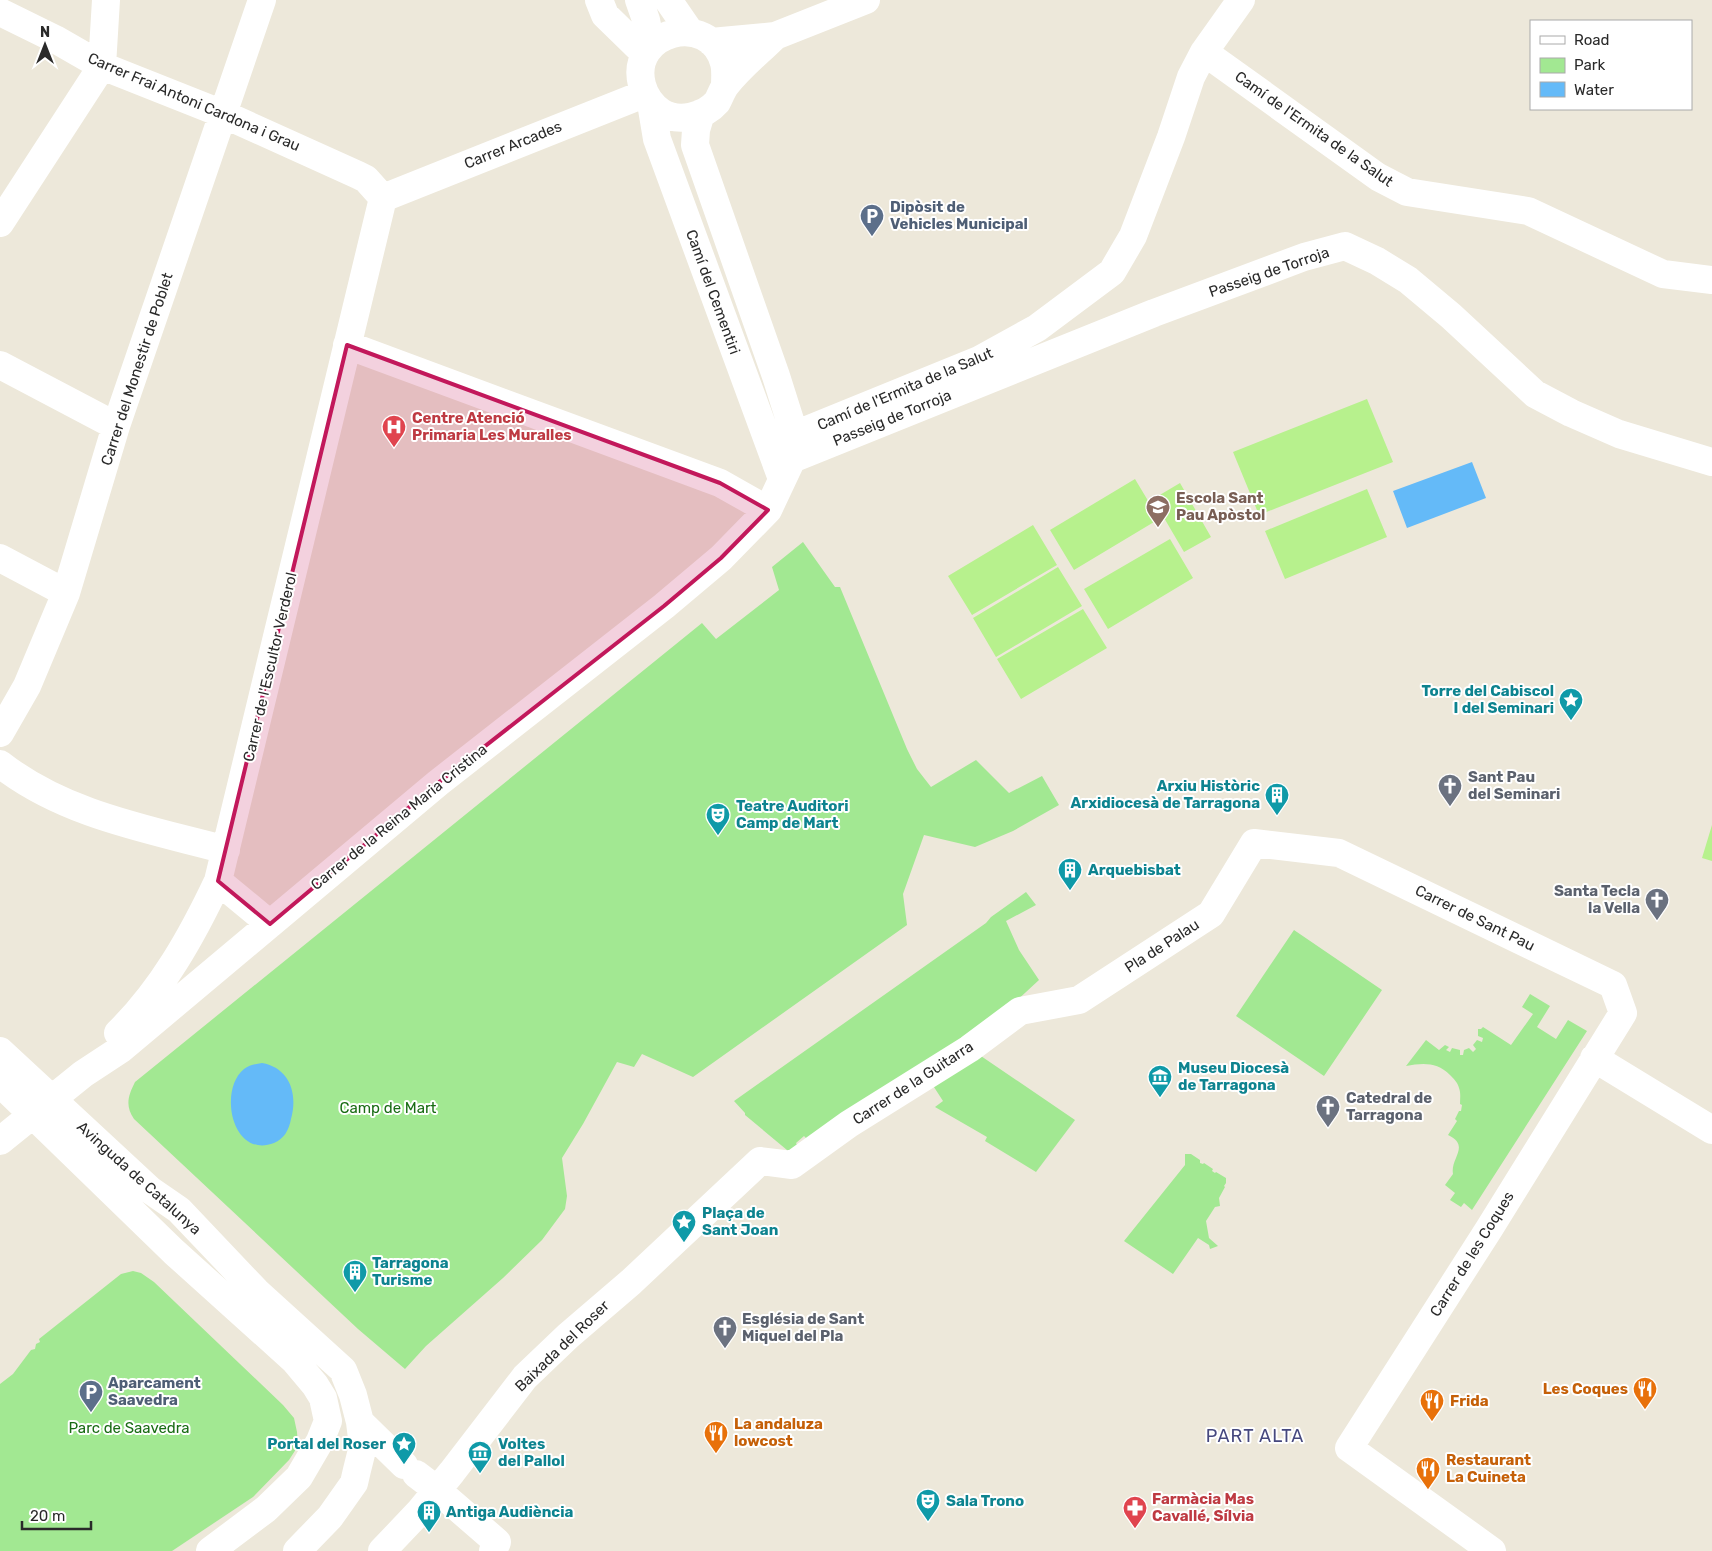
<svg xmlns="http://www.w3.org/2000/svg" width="1712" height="1551" font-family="Rubik,sans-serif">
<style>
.green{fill:#a2e892}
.pitch{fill:#b7f18d}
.water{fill:#64baf8}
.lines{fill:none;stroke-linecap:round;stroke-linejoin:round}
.minor{stroke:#fff;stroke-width:28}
.marked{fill:#c2185b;fill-opacity:0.2;stroke:#c2185b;stroke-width:4;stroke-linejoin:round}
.labels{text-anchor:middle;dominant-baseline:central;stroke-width:4;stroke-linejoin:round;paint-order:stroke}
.street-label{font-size:15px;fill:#2a2a2a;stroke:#fff}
.service-label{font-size:15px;font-weight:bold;fill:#4e5e75;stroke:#fff;text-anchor:start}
.health-label{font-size:15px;font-weight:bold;fill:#be3a42;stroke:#fff;text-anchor:start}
.education-label{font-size:15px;font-weight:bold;fill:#785e54;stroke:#fff;text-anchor:start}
.culture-label{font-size:15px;font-weight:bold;fill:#0d838f;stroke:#fff;text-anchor:start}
.worship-label{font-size:15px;font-weight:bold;fill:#5b616d;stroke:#fff;text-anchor:start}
.park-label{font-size:15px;fill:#196c14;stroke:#fff}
.food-label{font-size:15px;font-weight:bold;fill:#c56008;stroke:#fff;text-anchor:start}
.quarter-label{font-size:18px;letter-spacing:1px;fill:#46487e;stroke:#fff}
</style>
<rect width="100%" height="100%" fill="#ede8da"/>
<!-- green -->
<path class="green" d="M 803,542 L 835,587 L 840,587 L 907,749 L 917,769 L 931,787 L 976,760 L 1009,793 L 1042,776 L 1059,805 L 1013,831 L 975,847 L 924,835 L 903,894 L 907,925 L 693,1077 L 642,1054 L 634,1067 L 617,1062 L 583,1124 L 562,1158 L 567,1196 L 565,1209 L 542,1240 L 503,1278 L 426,1346 L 405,1369 L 358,1329 L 134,1119 C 125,1106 128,1096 135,1082 L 702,623 L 716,639 L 779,590 L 772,567 Z
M 1026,892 L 1036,905 L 1006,921 L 1019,950 L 1039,980 L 1014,1003 L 809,1141 L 804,1136 L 796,1143 L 799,1149 L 793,1155 L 745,1115 L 745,1113 L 734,1101 L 986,923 L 991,917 Z
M 1294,930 L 1382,990 L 1324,1076 L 1236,1016 Z
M 1530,994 L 1550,1006 L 1537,1027 L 1556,1039 L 1568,1020 L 1587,1031 L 1472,1210 L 1464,1203 L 1461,1207 L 1450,1200 L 1455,1193 L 1445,1185 L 1453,1174 C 1450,1158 1471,1146 1448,1135 L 1457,1121 L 1455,1119 L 1459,1111 L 1461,1111 L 1462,1105 L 1460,1104 C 1460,1099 1461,1093 1459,1088 C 1458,1083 1454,1079 1450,1075 C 1437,1062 1423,1063 1406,1066 L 1426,1040 L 1439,1050 L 1445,1045 L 1449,1047 L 1446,1050 L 1450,1052 L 1452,1048 L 1460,1050 L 1460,1055 L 1463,1055 L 1464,1050 L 1469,1048 L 1473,1052 L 1476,1049 L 1473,1045 L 1477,1040 L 1482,1042 L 1483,1038 L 1478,1036 L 1478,1029 L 1481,1029 L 1483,1027 L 1511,1045 L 1533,1014 L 1522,1007 Z
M 978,1054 L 1075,1120 L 1036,1172 L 985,1141 L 987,1137 L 935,1107 L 943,1101 L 932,1084 Z
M 1185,1154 L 1191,1154 L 1200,1160 L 1200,1163 L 1203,1164 L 1204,1163 L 1213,1169 L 1212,1171 L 1215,1173 L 1216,1172 L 1226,1178 L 1226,1183 L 1224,1186 L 1225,1187 L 1219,1198 L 1220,1206 L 1215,1207 L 1206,1221 L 1209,1238 L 1218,1246 L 1210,1249 L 1209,1245 L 1198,1238 L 1173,1274 L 1124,1241 L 1185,1165 Z
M 133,1271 L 141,1273 L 154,1282 L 283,1405 L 294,1418 L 297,1432 L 298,1446 L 289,1460 L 253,1497 L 172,1551 L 0,1551 L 0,1384 L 13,1374 L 31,1350 L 35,1349 L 36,1344 L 40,1342 L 39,1339 L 121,1274 Z"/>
<!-- pitch -->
<path class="pitch" d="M 1367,399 L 1393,462 L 1259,515 L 1233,452 Z
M 1135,479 L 1159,519 L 1074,570 L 1050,530 Z
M 1180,483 L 1211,537 L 1184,552 L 1153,499 Z
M 1367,489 L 1387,537 L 1285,579 L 1265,531 Z
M 1033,525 L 1057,565 L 972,615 L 948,576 Z
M 1170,539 L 1193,578 L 1108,629 L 1084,589 Z
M 1058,567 L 1082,606 L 996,657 L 973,618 Z
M 1083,609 L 1107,648 L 1021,699 L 997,659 Z
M 1712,825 L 1712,861 L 1702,858 Z"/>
<!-- water -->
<path class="water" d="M 1472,462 L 1486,498 L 1407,528 L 1393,491 Z
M 262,1063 C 290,1068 298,1094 291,1119 C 289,1130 284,1139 274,1143 C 232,1159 218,1090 244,1069 C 249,1065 255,1064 262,1063 Z"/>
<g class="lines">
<!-- minor -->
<path class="minor" d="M 599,0 L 605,15 L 645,54
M 639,0 L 646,20 L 651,46
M 668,0 L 690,32
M 0,12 L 55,39 L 102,66 L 223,114 L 358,175 L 366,179 L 383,198
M 711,42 L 775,36 L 866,0
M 1204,52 L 1378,177 L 1407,192 L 1528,211 L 1663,274 L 1712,280
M 725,86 C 725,79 726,70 724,63 C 710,10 628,31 642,85 C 645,96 651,105 661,112 C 678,123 704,117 717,102 C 720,97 722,90 726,85 C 740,67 759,52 775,36
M 651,103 L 657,139 L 782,479
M 383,198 L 644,94
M 0,223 L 102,66 L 106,0
M 347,345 L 720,483 L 768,510
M 0,365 L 116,426
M 795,436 L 807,430 L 979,360 L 1037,328 L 1112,272 L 1133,236 L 1171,137 L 1191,77 L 1204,52 L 1241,0
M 792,459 L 1154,313 L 1304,257 L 1345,246 L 1377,261 L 1408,280 L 1451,316 L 1535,394 L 1571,413 L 1619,434 L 1712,462
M 0,558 L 66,593
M 0,733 L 27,686 L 66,593 L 116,426 L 262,0
M 0,764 C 65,815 148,829 226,850
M 218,881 L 270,924
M 118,1033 C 162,990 192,936 218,881 L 383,198
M 0,1051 L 150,1190 L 179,1210 L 256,1291 L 343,1370 L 353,1395 L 360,1422 L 363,1446 L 357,1470 L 354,1483 L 330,1517 L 297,1551
M 1594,1058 L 1712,1130
M 0,1083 L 174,1252 L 294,1360 L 315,1385 L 323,1398 L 328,1421 L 320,1441 L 299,1477 L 266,1509 L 210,1551
M 0,1141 L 83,1074 L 121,1049 L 438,783 L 664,606 L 721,558 L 768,510 L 792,459 L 795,436 L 776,376 L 695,145 L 696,130 L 701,113
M 360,1422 L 404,1465
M 416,1474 L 437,1490 L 497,1542 L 493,1551
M 382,1551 L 420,1511 L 452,1472 L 525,1377 L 568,1336 L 631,1282 L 760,1161 L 792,1165 L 849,1124 L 969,1049 L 1020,1011 L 1079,1000 L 1211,914 L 1254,843 L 1339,853 L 1613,985 L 1623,1013 L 1489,1229 L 1349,1448 L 1492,1551"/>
</g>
<!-- marked area -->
<path class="marked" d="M 347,345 L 720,483 L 768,510 L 721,558 L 664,606 L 438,783 L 270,924 L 218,881 Z"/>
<!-- icons -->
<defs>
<symbol id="parking-pin" viewBox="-11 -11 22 30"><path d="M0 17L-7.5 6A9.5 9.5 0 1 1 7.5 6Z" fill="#5c6f8a" stroke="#fff"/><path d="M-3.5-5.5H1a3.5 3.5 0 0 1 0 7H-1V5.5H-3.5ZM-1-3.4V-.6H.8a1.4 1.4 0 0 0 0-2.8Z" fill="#fff"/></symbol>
<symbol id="hospital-pin" viewBox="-11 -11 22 30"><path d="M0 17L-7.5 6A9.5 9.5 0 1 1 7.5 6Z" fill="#e0444e" stroke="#fff"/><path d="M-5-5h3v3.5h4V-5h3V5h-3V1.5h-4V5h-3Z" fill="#fff"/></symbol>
<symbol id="school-pin" viewBox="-11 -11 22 30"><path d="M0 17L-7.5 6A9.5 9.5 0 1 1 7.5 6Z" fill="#8d6e63" stroke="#fff"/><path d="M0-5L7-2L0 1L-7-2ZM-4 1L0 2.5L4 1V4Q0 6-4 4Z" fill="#fff"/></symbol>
<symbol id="sight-pin" viewBox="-11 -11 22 30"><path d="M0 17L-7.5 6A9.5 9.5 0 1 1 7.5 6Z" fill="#0f9aa8" stroke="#fff"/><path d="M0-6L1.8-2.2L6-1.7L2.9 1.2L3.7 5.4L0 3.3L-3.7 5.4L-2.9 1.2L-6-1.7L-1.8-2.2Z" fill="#fff"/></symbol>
<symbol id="church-pin" viewBox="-11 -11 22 30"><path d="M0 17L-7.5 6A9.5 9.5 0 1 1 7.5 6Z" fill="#6b7280" stroke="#fff"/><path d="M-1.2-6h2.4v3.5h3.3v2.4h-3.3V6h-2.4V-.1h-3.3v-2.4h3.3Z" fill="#fff"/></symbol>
<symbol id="building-pin" viewBox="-11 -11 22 30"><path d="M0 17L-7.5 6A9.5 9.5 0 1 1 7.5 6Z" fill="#0f9aa8" stroke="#fff"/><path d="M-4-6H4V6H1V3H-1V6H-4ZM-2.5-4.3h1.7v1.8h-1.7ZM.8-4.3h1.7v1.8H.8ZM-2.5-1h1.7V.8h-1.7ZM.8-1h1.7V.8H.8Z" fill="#fff"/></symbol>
<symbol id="theatre-pin" viewBox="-11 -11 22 30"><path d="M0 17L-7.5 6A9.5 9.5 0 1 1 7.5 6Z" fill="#0f9aa8" stroke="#fff"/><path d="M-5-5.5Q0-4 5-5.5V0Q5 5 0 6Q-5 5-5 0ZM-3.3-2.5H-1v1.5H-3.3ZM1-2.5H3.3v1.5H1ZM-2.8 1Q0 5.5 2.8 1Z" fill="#fff"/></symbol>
<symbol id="museum-pin" viewBox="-11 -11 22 30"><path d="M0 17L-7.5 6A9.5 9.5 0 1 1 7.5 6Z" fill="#0f9aa8" stroke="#fff"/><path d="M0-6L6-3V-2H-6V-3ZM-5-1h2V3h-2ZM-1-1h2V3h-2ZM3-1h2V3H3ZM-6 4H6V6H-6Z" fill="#fff"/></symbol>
<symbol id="restaurant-pin" viewBox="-11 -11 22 30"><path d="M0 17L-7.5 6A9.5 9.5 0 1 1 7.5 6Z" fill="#e8710a" stroke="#fff"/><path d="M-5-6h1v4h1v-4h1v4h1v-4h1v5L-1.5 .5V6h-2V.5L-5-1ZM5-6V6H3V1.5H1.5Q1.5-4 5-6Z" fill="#fff"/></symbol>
<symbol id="pharmacy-pin" viewBox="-11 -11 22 30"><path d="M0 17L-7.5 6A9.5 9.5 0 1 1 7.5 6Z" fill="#e0444e" stroke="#fff"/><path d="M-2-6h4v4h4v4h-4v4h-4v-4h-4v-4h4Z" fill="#fff"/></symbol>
</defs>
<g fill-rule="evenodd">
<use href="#parking-pin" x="858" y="202" width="28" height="38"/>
<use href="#hospital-pin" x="380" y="413" width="28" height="38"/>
<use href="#school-pin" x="1144" y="493" width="28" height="38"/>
<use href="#sight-pin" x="1557" y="686" width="28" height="38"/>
<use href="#church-pin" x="1436" y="772" width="28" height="38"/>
<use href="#building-pin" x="1263" y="781" width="28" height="38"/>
<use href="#theatre-pin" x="704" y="801" width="28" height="38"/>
<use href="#building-pin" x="1056" y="856" width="28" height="38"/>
<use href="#church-pin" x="1643" y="886" width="28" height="38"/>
<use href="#museum-pin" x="1146" y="1063" width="28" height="38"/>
<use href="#church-pin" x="1314" y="1093" width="28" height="38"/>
<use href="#sight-pin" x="670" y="1208" width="28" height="38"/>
<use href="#building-pin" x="341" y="1258" width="28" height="38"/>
<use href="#church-pin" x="711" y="1314" width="28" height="38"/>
<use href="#restaurant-pin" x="1631" y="1375" width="28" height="38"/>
<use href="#parking-pin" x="77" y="1378" width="28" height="38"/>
<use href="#restaurant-pin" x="1418" y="1387" width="28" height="38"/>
<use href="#restaurant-pin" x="702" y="1419" width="28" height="38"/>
<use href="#sight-pin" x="390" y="1430" width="28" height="38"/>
<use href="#museum-pin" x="466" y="1439" width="28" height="38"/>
<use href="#restaurant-pin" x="1414" y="1455" width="28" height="38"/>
<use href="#theatre-pin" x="914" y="1487" width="28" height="38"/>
<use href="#pharmacy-pin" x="1121" y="1494" width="28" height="38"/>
<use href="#building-pin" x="415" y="1498" width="28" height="38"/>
</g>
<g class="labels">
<!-- street labels -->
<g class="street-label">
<text transform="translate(194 102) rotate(23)">Carrer Frai Antoni Cardona i Grau</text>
<text transform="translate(1314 129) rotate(35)">Camí de l'Ermita de la Salut</text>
<text transform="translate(513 145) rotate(-22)">Carrer Arcades</text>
<text transform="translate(1269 272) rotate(-19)">Passeig de Torroja</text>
<text transform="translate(713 292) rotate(70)">Camí del Cementiri</text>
<text transform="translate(137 369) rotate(-72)">Carrer del Monestir de Poblet</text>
<text transform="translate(905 389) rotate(-23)">Camí de l'Ermita de la Salut</text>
<text transform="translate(892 418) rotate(-22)">Passeig de Torroja</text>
<text transform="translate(270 667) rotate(-77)">Carrer de l'Escultor Verderol</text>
<text transform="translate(399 817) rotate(-39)">Carrer de la Reina Maria Cristina</text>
<text transform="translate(1475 918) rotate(26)">Carrer de Sant Pau</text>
<text transform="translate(1162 946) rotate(-33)">Pla de Palau</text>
<text transform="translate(913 1083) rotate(-33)">Carrer de la Guitarra</text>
<text transform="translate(139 1178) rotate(42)">Avinguda de Catalunya</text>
<text transform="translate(1472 1254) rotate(-58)">Carrer de les Coques</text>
<text transform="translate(562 1346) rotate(-44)">Baixada del Roser</text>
</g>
<!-- service labels -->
<g class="service-label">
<text x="890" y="207">Dipòsit de<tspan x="890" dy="17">Vehicles Municipal</tspan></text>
<text x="108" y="1383">Aparcament<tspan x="108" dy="17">Saavedra</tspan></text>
</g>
<!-- health labels -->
<g class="health-label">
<text x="412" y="418">Centre Atenció<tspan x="412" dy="17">Primaria Les Muralles</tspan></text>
<text x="1152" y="1499">Farmàcia Mas<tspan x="1152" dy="17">Cavallé, Sílvia</tspan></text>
</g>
<!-- education labels -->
<g class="education-label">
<text x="1176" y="498">Escola Sant<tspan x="1176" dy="17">Pau Apòstol</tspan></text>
</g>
<!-- culture labels -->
<g class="culture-label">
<text x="1554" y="691" text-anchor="end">Torre del Cabiscol<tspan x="1554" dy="17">I del Seminari</tspan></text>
<text x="1260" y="786" text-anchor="end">Arxiu Històric<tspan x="1260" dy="17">Arxidiocesà de Tarragona</tspan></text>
<text x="736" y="806">Teatre Auditori<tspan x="736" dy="17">Camp de Mart</tspan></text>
<text x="1088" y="870">Arquebisbat</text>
<text x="1178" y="1068">Museu Diocesà<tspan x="1178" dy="17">de Tarragona</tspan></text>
<text x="702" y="1213">Plaça de<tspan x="702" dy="17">Sant Joan</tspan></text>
<text x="372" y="1263">Tarragona<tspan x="372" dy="17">Turisme</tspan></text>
<text x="386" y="1444" text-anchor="end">Portal del Roser</text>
<text x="498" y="1444">Voltes<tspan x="498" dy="17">del Pallol</tspan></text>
<text x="946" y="1501">Sala Trono</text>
<text x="446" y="1512">Antiga Audiència</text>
</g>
<!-- worship labels -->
<g class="worship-label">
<text x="1468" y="777">Sant Pau<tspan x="1468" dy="17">del Seminari</tspan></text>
<text x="1640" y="891" text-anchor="end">Santa Tecla<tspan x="1640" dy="17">la Vella</tspan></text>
<text x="1346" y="1098">Catedral de<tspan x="1346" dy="17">Tarragona</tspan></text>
<text x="742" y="1319">Església de Sant<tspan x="742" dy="17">Miquel del Pla</tspan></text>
</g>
<!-- park labels -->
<g class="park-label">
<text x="388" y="1108">Camp de Mart</text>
<text x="129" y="1428">Parc de Saavedra</text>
</g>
<!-- food labels -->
<g class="food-label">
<text x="1628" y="1389" text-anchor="end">Les Coques</text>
<text x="1450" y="1401">Frida</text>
<text x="734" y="1424">La andaluza<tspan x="734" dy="17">lowcost</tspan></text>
<text x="1446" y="1460">Restaurant<tspan x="1446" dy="17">La Cuineta</tspan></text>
</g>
<!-- quarter labels -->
<g class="quarter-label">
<text x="1255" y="1436">PART ALTA</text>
</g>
</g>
<!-- legend -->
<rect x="1530" y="20" width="162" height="90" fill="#ffffff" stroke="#aaaaaa"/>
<rect x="1540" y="36" width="25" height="8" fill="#ffffff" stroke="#aaaaaa"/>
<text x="1574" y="45" font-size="15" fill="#2a2a2a">Road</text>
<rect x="1540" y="58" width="25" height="15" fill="#a2e892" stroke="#aaaaaa"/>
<text x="1574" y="70" font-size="15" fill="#2a2a2a">Park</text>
<rect x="1540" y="82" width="25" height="15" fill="#64baf8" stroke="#aaaaaa"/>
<text x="1574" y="95" font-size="15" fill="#2a2a2a">Water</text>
<!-- north arrow -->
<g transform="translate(45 45)" stroke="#ffffff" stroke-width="4" paint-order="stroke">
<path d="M0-4L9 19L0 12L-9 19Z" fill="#2a2a2a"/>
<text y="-8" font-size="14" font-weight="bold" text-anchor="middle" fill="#2a2a2a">N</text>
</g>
<!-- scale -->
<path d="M22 1521v8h69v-8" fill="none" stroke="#2a2a2a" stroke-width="2.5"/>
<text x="30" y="1521" font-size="15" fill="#2a2a2a" stroke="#ffffff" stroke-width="4" paint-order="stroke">20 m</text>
</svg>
